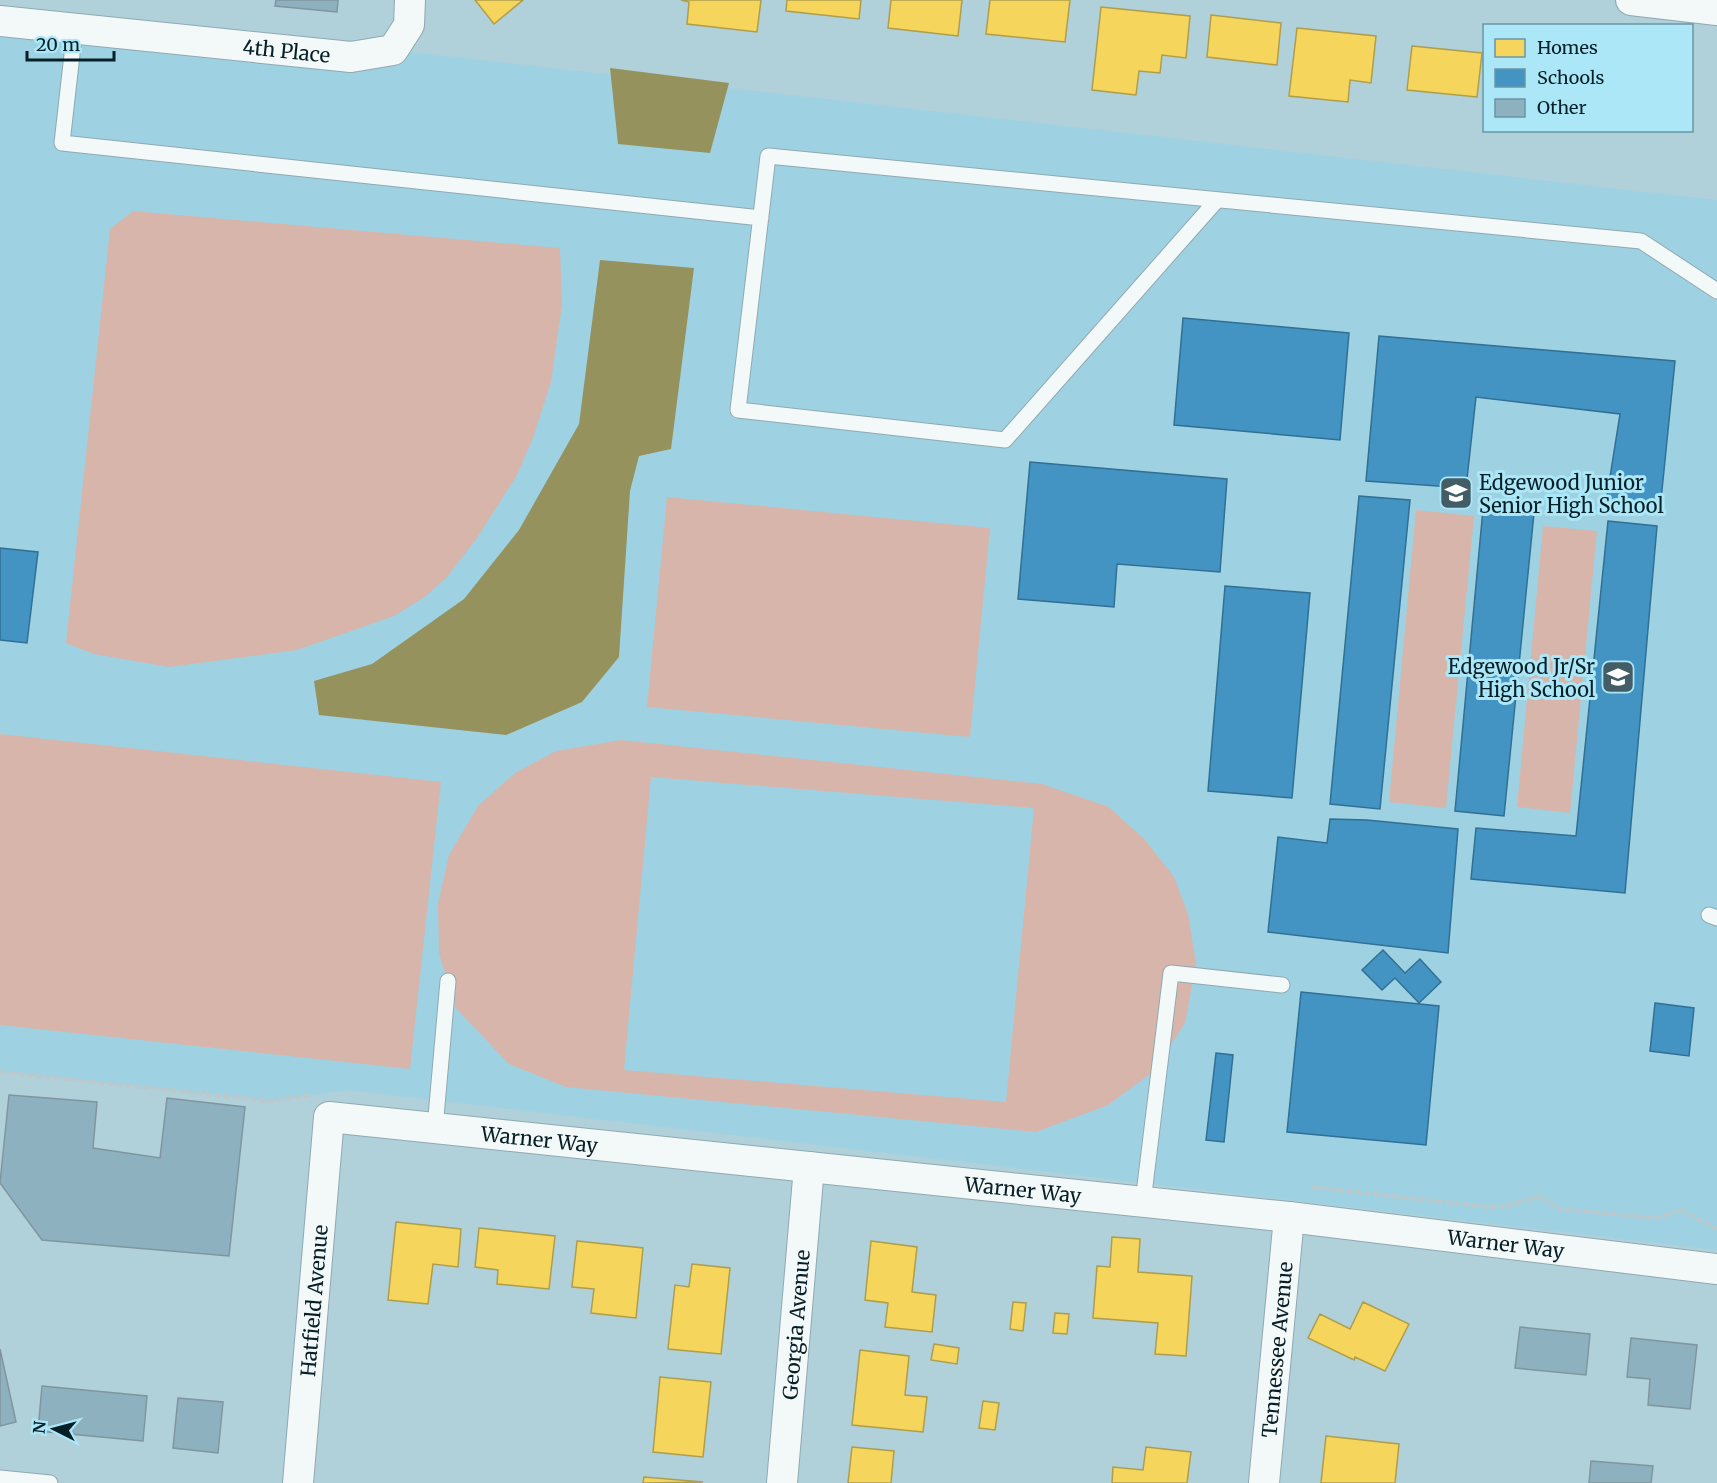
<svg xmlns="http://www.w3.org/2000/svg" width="1717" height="1483" font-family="Merriweather,serif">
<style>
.built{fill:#9ed2e2}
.green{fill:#d7b5ab;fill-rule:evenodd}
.water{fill:#95925d}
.homes{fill:#f6d55c;stroke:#ae9e4c;stroke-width:1.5}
.schools{fill:#4393c3;stroke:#317094;stroke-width:1.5}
.building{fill:#8eb1c0;stroke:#7f969f;stroke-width:1.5}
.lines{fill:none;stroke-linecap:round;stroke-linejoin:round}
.service-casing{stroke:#90a9b1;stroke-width:17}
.minor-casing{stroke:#90a9b1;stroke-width:32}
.path{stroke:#bec7ca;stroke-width:4;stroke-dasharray:6 3;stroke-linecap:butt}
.service{stroke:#f3f8f9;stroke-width:15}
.minor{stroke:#f3f8f9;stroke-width:30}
.labels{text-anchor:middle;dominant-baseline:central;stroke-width:6;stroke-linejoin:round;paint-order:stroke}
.street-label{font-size:20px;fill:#071f26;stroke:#ace7f8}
.poi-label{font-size:20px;fill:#071f26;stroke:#ace7f8;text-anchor:start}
</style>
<rect width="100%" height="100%" fill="#b0d0da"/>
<!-- built -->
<path class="built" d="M 0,21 L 393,50 L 1717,200 L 1717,1250 L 347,1090 L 271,1101 L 0,1072 Z"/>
<!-- green -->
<path class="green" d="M 133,211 L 560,248 L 562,305 L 551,382 L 533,438 L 517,475 L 477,538 L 447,577 L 426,596 L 394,616 L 297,650 L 169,667 L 94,654 L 66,643 L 110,229 Z
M 667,497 L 990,528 L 970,737 L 647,707 Z
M 1416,510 L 1474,516 L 1446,808 L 1389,802 Z
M 1543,526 L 1597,531 L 1570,813 L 1517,807 Z
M 0,734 L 441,782 L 410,1069 L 0,1025 Z
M 621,740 L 1042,784 L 1109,807 L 1145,840 L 1174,877 L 1188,914 L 1196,963 L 1185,1023 L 1154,1071 L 1108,1105 L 1036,1132 L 566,1087 L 509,1064 L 455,1007 L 439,953 L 438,904 L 449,855 L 478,806 L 515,773 L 556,751 ZM 651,777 L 1034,808 L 1006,1102 L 624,1070 Z"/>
<!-- water -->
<path class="water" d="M 610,68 L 729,83 L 710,153 L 618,144 Z
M 600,260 L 694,268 L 671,449 L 639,456 L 630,491 L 619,657 L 582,702 L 506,735 L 319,715 L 314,681 L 372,664 L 464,599 L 519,530 L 579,424 Z"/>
<!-- homes -->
<path class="homes" d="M 475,0 L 523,0 L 494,24 Z
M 681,0 L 761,0 L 757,32 L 687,24 L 689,2 Z
M 787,0 L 861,0 L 859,19 L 786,11 Z
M 891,0 L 962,0 L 958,36 L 888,28 Z
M 990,0 L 1070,0 L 1065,42 L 986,34 Z
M 1101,7 L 1190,16 L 1186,58 L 1162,55 L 1160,73 L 1139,71 L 1136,95 L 1092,90 Z
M 1211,15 L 1281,23 L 1277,65 L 1207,57 Z
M 1297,28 L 1376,36 L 1371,83 L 1350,80 L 1348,102 L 1289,96 Z
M 1412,46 L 1482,53 L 1477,97 L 1407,90 Z
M 396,1222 L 461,1229 L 458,1267 L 433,1264 L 428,1304 L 388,1300 Z
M 479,1228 L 555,1236 L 549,1289 L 497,1284 L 498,1270 L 475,1267 Z
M 1112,1237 L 1140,1239 L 1138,1272 L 1192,1276 L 1186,1356 L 1155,1354 L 1158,1323 L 1093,1318 L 1097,1266 L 1110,1267 Z
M 577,1241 L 643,1248 L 636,1318 L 591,1313 L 594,1289 L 572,1287 Z
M 871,1241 L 917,1247 L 912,1292 L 936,1295 L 932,1332 L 885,1327 L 888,1303 L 865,1300 Z
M 692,1264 L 730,1268 L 721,1354 L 668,1349 L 675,1285 L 689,1287 Z
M 1013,1302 L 1026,1303 L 1023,1331 L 1010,1329 Z
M 1363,1302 L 1409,1324 L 1385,1371 L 1355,1357 L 1354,1360 L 1308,1338 L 1320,1314 L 1350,1329 Z
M 1055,1313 L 1069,1314 L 1067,1334 L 1053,1333 Z
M 934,1344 L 959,1348 L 957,1364 L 931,1360 Z
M 860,1350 L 909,1356 L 905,1395 L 927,1397 L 923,1432 L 852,1425 Z
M 660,1377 L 711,1382 L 703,1457 L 653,1452 Z
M 983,1401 L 999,1403 L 995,1430 L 979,1428 Z
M 1326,1436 L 1399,1444 L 1395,1483 L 1321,1483 Z
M 852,1447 L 894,1451 L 891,1483 L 848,1483 Z
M 1146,1447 L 1191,1452 L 1187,1483 L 1112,1483 L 1113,1467 L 1143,1470 Z
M 644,1477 L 703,1482 L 643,1483 Z"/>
<!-- schools -->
<path class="schools" d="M 1183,318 L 1349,333 L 1340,440 L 1174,425 Z
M 1379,336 L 1675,361 L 1660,510 L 1606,502 L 1620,414 L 1476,397 L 1466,488 L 1366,481 Z
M 1030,462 L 1227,479 L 1220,572 L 1117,564 L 1114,607 L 1018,599 Z
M 1359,496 L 1410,500 L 1380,809 L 1330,804 Z
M 1483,509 L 1534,513 L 1504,816 L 1455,811 Z
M 1608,521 L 1657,526 L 1625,893 L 1471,879 L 1476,828 L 1576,836 Z
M 0,548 L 38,552 L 27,643 L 0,640 Z
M 1225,586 L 1310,593 L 1292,798 L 1208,791 Z
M 1330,819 L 1367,820 L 1458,829 L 1448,953 L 1268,932 L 1278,837 L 1327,843 Z
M 1383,950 L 1405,973 L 1420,959 L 1441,982 L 1419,1003 L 1395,978 L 1382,990 L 1362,970 Z
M 1301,992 L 1439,1006 L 1426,1145 L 1287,1132 Z
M 1655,1003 L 1694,1008 L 1689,1056 L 1650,1051 Z
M 1216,1053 L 1233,1055 L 1224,1142 L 1206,1140 Z"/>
<!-- building -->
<path class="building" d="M 276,0 L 338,0 L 337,12 L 275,6 Z
M 9,1095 L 97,1102 L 93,1148 L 160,1158 L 167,1098 L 245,1107 L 229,1256 L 42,1240 L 0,1183 Z
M 1520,1327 L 1590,1334 L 1586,1375 L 1515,1368 Z
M 1631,1338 L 1697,1345 L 1690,1409 L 1648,1405 L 1650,1379 L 1627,1377 Z
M 0,1349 L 16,1422 L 0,1426 Z
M 42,1386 L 147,1396 L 143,1441 L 38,1431 Z
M 178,1398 L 223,1402 L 218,1453 L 173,1448 Z
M 1591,1461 L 1653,1466 L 1651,1483 L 1589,1483 Z"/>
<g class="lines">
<defs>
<path id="service" d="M 75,28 L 62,143 L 761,218
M 1217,200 L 1005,440 L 738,410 L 768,156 L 1641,241 L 1717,291
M 1709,915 L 1717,918
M 435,1128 L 448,981
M 1143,1202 L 1171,973 L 1282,985
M 0,1478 L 50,1483"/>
<g id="minor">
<path d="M 1631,0 L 1717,10"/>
<path id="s1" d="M 0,21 L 351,57 L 393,50 L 409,25 L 410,0"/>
<path id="s2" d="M 298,1483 L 329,1117 L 1289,1217 L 1717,1269"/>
<path id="s3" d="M 782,1483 L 809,1167"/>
<path id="s4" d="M 1264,1483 L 1289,1217"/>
</g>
</defs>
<!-- service casing -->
<use href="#service" class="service-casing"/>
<!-- minor casing -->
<use href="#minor" class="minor-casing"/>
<!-- path -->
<path class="path" d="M 0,1072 L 271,1101 L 310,1095
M 1311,1187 L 1488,1207 L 1507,1206 L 1539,1196 L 1560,1209 L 1655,1218 L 1681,1210 L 1717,1229"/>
<!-- service -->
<use href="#service" class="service"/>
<!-- minor -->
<use href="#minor" class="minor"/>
</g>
<!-- icons -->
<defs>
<symbol id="school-square" viewBox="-11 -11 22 22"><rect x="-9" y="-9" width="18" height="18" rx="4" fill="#425d65" stroke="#ace7f8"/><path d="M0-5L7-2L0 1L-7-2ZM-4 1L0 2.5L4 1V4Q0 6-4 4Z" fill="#fff"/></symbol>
</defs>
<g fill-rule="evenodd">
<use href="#school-square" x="1437" y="474" width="38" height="38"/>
<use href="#school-square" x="1599" y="658" width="38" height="38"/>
</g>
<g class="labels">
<!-- street labels -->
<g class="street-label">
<text stroke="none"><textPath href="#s1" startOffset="288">4th Place</textPath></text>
<text stroke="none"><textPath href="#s2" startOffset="579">Warner Way</textPath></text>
<text stroke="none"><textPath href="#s2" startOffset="1065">Warner Way</textPath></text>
<text stroke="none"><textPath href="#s2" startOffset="1551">Warner Way</textPath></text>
<text stroke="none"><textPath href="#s2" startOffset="183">Hatfield Avenue</textPath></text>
<text stroke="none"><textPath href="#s3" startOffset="159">Georgia Avenue</textPath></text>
<text stroke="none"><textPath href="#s4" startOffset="134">Tennessee Avenue</textPath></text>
</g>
<!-- poi labels -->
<g class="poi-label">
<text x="1479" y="482">Edgewood Junior<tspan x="1479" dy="23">Senior High School</tspan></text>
<text x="1595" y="666" text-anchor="end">Edgewood Jr/Sr<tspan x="1595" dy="23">High School</tspan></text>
</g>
</g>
<!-- legend -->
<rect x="1483" y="24" width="210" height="108" fill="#ace7f8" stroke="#6a97a4" stroke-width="1.5"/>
<rect x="1495" y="39" width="30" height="18" fill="#f6d55c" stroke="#6a97a4" stroke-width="1.5"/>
<text x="1537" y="54" font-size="18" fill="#071f26">Homes</text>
<rect x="1495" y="69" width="30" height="18" fill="#4393c3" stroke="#6a97a4" stroke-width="1.5"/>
<text x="1537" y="84" font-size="18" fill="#071f26">Schools</text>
<rect x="1495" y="99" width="30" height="18" fill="#8eb1c0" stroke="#6a97a4" stroke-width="1.5"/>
<text x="1537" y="114" font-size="18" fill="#071f26">Other</text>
<!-- north arrow -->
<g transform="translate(54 1429) rotate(276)" stroke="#ace7f8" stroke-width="4.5" paint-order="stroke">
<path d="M0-4.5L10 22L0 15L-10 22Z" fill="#071f26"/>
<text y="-9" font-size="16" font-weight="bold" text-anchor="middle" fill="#071f26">N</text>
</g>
<!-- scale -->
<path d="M27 51v9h87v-9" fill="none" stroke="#071f26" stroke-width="3"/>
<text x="36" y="51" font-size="18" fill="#071f26" stroke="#ace7f8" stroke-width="4.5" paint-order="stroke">20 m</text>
</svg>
